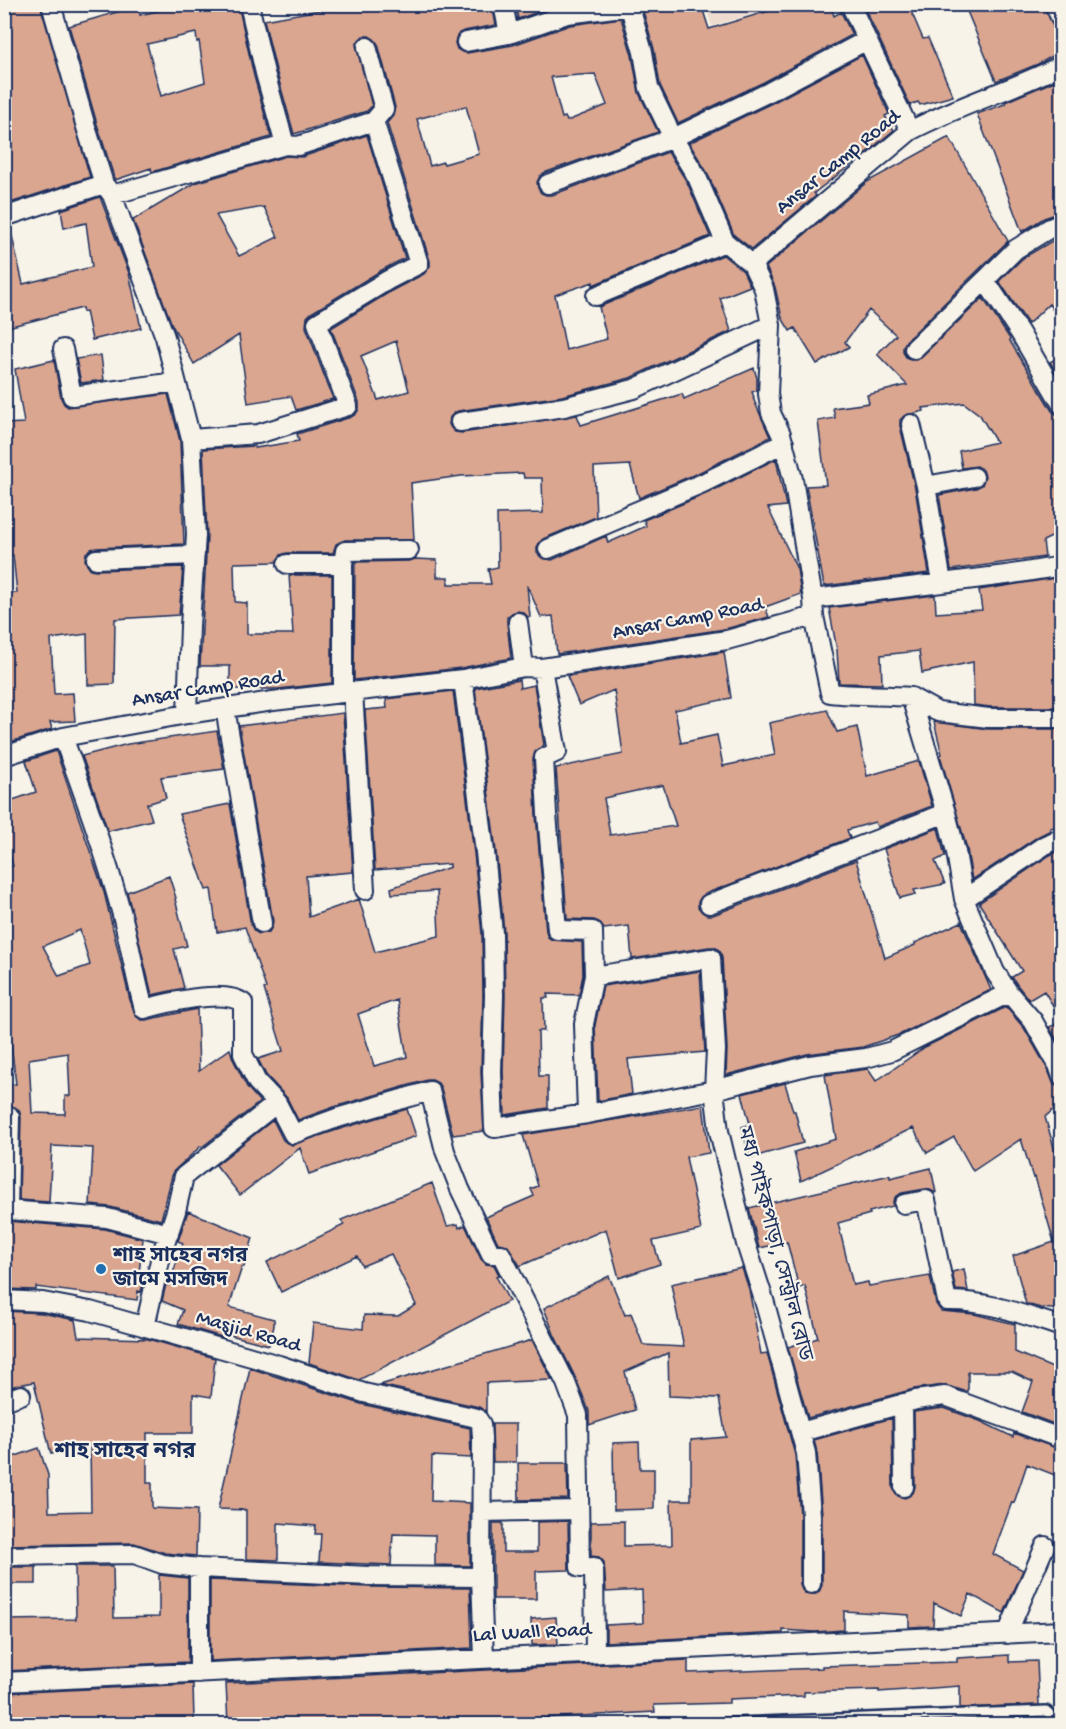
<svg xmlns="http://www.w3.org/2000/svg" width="1066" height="1729" font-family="'Gochi Hand','Noto Sans Bengali',sans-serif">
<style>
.built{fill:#efdcce}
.building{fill:#dba690;stroke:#1b2f5e;stroke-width:1.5;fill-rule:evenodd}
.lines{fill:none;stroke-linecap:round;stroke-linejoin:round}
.service-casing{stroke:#1b2f5e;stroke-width:14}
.minor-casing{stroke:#1b2f5e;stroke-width:22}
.service{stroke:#f7f3e8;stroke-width:9}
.minor{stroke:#f7f3e8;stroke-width:18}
.poi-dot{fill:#1f6fb2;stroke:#f7f3e8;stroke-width:2}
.labels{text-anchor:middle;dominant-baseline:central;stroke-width:4.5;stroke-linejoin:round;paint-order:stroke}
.street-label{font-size:21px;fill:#1b2f5e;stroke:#f7f3e8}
.poi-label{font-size:21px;font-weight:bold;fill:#1b2f5e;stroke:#f7f3e8;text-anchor:start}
.neighbourhood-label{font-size:22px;font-weight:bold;fill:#1b2f5e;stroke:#f7f3e8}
</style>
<rect width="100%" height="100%" fill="#f7f3e8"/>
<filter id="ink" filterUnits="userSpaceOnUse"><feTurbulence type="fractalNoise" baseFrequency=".0167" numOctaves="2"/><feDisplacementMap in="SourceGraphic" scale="12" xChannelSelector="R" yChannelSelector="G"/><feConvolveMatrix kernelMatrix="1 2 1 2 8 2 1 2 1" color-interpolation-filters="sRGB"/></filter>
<g filter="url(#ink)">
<!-- built -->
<path class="built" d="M 705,4 L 784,4 L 784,5 L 712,26 Z"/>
<!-- building -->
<path class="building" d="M 4,4 L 40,4 L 90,177 L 4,205 L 4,44 L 8,43 L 4,22 Z
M 220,4 L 238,4 L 254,76 L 271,137 L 152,172 L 151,168 L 115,180 L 97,124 L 69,26 L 138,6 L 140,15 L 182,5 L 183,10 ZM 196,33 L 197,42 L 199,41 L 205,82 L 161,96 L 147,44 Z
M 350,4 L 492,4 L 496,25 L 464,31 L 459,33 L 456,38 L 455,43 L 457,49 L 462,52 L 467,53 L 513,45 L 570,25 L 621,18 L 632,55 L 639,93 L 658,132 L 544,173 L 540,176 L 537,182 L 538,188 L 541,193 L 546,195 L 552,195 L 668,152 L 687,182 L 710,236 L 593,285 L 593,282 L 555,295 L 566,350 L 607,339 L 599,307 L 723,255 L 743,271 L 750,286 L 720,298 L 731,331 L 630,378 L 562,396 L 458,411 L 454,413 L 450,417 L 449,424 L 451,428 L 455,432 L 462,433 L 577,415 L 581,425 L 682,394 L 684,399 L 754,368 L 757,378 L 757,390 L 752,392 L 754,397 L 753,398 L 770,437 L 698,473 L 639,498 L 630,465 L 594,467 L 596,517 L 543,539 L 539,543 L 537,548 L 537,553 L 542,558 L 552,560 L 606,536 L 608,543 L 646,526 L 644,520 L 708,493 L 776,459 L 786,506 L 768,508 L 797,569 L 801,594 L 765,607 L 769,617 L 725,629 L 557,654 L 553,616 L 541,617 L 527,585 L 530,617 L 528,617 L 523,612 L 517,611 L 512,613 L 507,617 L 507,623 L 511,658 L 461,668 L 354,680 L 355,562 L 409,561 L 415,559 L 437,560 L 437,577 L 448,577 L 448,584 L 491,584 L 488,569 L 498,567 L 497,514 L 543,513 L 542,478 L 524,478 L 523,473 L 461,476 L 411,483 L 414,540 L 345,540 L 336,544 L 333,553 L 287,553 L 281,555 L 276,562 L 234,563 L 235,602 L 247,603 L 247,634 L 293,634 L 289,575 L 332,575 L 332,683 L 278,689 L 230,689 L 230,666 L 200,666 L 207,536 L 203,449 L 255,446 L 255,448 L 299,441 L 297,434 L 351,417 L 356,414 L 359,409 L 359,402 L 331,328 L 393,290 L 424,274 L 430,266 L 430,261 L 387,123 L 393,116 L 395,107 L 378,44 L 374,39 L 369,36 L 363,36 L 359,40 L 356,45 L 372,106 L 367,111 L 294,134 L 276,70 L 264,20 L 330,8 L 332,10 ZM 595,74 L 607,105 L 567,121 L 565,117 L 562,118 L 551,77 ZM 466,106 L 479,154 L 444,164 L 443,162 L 430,166 L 417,119 ZM 396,341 L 409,391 L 378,400 L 361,356 Z
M 515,4 L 560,4 L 518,19 Z
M 641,4 L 701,4 L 709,29 L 792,4 L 830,4 L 834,16 L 841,12 L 852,35 L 764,82 L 678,123 L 660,85 L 654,49 Z
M 863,4 L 908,4 L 923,39 L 928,38 L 953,96 L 920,105 L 918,102 L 910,105 Z
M 964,4 L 1043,4 L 1062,43 L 1062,51 L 1038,64 L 996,81 Z
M 862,55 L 889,114 L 885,116 L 894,130 L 865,154 L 814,193 L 816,196 L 752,249 L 734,235 L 707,172 L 689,143 L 774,102 Z
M 1057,80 L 1062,94 L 1062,212 L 1044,218 L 1022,232 L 977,114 L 1005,104 L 1005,102 Z
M 367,135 L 405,258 L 382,270 L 311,313 L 307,317 L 306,327 L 333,399 L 296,410 L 291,396 L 248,403 L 239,335 L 194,364 L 172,325 L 133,220 L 195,183 L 286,156 L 302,157 ZM 264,207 L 278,237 L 239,256 L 216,215 Z
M 949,137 L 1008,241 L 906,341 L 903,347 L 903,352 L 906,357 L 910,360 L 916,360 L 921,357 L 983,298 L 1010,339 L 1010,341 L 1052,411 L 1056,414 L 1062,416 L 1062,532 L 1043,541 L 1045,557 L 951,570 L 939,495 L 976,488 L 982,485 L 985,476 L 983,470 L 977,466 L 962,468 L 959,451 L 996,442 L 980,415 L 964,403 L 923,408 L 924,411 L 904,416 L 900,420 L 900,426 L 915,488 L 929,573 L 824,586 L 806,486 L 826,485 L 818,421 L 835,418 L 833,408 L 869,403 L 867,395 L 907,385 L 877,354 L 896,335 L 869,310 L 845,342 L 849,347 L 817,364 L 795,328 L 790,331 L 782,318 L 775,287 L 766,267 L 867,182 Z
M 100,197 L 129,273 L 141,328 L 92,340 L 86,311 L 83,312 L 82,308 L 4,328 L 4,237 L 12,236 L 23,284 L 92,267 L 86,223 L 64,228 L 61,210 Z
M 1062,235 L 1062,322 L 1049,304 L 1028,324 L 999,281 L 1023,258 Z
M 101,355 L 104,380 L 81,383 L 76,359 Z
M 1062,355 L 1062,382 L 1050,362 Z
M 54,360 L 61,398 L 64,404 L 68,407 L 168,394 L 180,441 L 184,544 L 96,548 L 91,549 L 86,553 L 85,560 L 87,565 L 90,569 L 96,570 L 183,567 L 179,615 L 115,619 L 114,684 L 88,685 L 87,634 L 51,639 L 54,694 L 73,693 L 75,721 L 50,722 L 52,729 L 7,743 L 4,719 L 4,592 L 17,593 L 13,555 L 4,556 L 4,486 L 7,485 L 4,424 L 24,423 L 15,369 Z
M 1062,577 L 1062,707 L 990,707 L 974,705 L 973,662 L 922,673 L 919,651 L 881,655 L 882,684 L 839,683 L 837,650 L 829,608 L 935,595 L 936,613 L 982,610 L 979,590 Z
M 724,652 L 731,698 L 675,710 L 681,743 L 717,735 L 723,766 L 775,755 L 769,723 L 827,710 L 837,732 L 857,727 L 867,776 L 919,761 L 932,806 L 877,827 L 875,822 L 847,830 L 850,838 L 705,894 L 701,897 L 698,902 L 698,907 L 702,912 L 707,915 L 713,915 L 856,860 L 885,958 L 915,945 L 915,943 L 961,922 L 991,990 L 901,1034 L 863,1047 L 807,1054 L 726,1075 L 727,1049 L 722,957 L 720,951 L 715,947 L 709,947 L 632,959 L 629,926 L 604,929 L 599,922 L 594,920 L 567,919 L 556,768 L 623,754 L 614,690 L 579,705 L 567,676 ZM 663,785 L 676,826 L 610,835 L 604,798 Z
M 519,680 L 520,688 L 534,685 L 544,745 L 535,752 L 533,759 L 536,815 L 546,931 L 548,937 L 552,940 L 582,942 L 583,975 L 579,995 L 547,994 L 548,998 L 543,998 L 544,1031 L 538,1031 L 539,1076 L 548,1076 L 548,1108 L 505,1115 L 503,1072 L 505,996 L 504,932 L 496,851 L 475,688 Z
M 453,691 L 474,853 L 482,934 L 483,996 L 481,1072 L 484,1131 L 453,1135 L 441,1088 L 438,1083 L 432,1080 L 427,1080 L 334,1107 L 298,1120 L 287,1098 L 266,1075 L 258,1059 L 283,1051 L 264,989 L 266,988 L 245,927 L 217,932 L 211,889 L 206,890 L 179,814 L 230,804 L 251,925 L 254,931 L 259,934 L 269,932 L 272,927 L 273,921 L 239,726 L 343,713 L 353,872 L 306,876 L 309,917 L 359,899 L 375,952 L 439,936 L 437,891 L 392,894 L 391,888 L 450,867 L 450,864 L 375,870 L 365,710 L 387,708 L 386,699 ZM 397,1000 L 407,1057 L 374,1066 L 358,1014 Z
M 934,722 L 989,729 L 1062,729 L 1062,825 L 1050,828 L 1051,830 L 1039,836 L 972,880 L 967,849 L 940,755 L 942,754 Z
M 217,731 L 224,769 L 161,777 L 166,798 L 147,804 L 152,820 L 108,831 L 82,756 L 128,744 Z
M 56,751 L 104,892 L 130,1000 L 136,1016 L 141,1020 L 146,1020 L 197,1009 L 199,1071 L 230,1049 L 233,1059 L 247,1087 L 260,1102 L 202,1147 L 201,1146 L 177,1168 L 173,1172 L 161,1220 L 110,1207 L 90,1205 L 93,1148 L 52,1146 L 49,1202 L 19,1200 L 21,1117 L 19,1110 L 15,1107 L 4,1107 L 4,1085 L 16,1084 L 4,988 L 4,868 L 13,866 L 4,838 L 4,803 L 36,792 L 26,761 ZM 80,930 L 90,965 L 59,976 L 43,946 ZM 68,1053 L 70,1096 L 65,1096 L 65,1114 L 32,1113 L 29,1059 Z
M 938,828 L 945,856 L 935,861 L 945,884 L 914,890 L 916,894 L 900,898 L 884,849 Z
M 1062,850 L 1062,1020 L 1044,991 L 1029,1000 L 1018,986 L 1012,977 L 1022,971 L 979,903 L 1050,855 Z
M 169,876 L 176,898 L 175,899 L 187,946 L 174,949 L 184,988 L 152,995 L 127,892 Z
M 700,971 L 705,1052 L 628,1059 L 632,1094 L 598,1101 L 595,1025 L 603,986 Z
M 1006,1007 L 1024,1028 L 1048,1070 L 1054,1085 L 1062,1088 L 1062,1102 L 1045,1117 L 1062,1175 L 1062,1310 L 1041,1308 L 1026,1304 L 1013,1256 L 1054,1242 L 1035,1177 L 1033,1178 L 1021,1139 L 973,1171 L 954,1137 L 927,1153 L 913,1128 L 801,1181 L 794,1152 L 836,1139 L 825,1075 L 868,1069 L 876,1081 L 925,1047 Z
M 1062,1022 L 1062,1048 L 1049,1027 Z
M 785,1083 L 793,1111 L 795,1111 L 803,1143 L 750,1158 L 742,1127 L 750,1124 L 742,1094 Z
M 703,1105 L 709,1153 L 686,1157 L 701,1230 L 653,1241 L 660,1264 L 619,1278 L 606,1229 L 520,1266 L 507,1245 L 498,1243 L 486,1217 L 534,1196 L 531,1189 L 538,1186 L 523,1135 Z
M 407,1109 L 416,1136 L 309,1174 L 300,1148 L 240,1195 L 216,1165 L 273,1120 L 283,1140 L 287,1143 L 292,1145 L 340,1129 Z
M 931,1168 L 936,1193 L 930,1190 L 925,1189 L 902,1193 L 896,1196 L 893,1201 L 893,1206 L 869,1212 L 870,1214 L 838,1223 L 853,1285 L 868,1282 L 869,1286 L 930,1276 L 936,1304 L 941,1311 L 974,1314 L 1015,1324 L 1015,1352 L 1062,1372 L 1062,1427 L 1022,1412 L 1033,1382 L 1012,1372 L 968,1372 L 968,1392 L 944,1385 L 914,1389 L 808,1418 L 788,1347 L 818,1338 L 805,1286 L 799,1288 L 787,1242 L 759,1248 L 749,1208 L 890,1175 L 890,1178 Z
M 432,1183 L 447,1226 L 458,1224 L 459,1228 L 465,1225 L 481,1259 L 486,1264 L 494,1265 L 499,1275 L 496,1276 L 509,1301 L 359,1380 L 309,1363 L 313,1323 L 363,1329 L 364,1315 L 398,1316 L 416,1305 L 391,1254 L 362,1266 L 357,1256 L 281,1292 L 267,1262 L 344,1225 L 341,1220 Z
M 188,1211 L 253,1238 L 244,1267 L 242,1267 L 229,1307 L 274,1319 L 274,1326 L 269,1345 L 226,1334 L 225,1338 L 178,1324 L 183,1310 L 162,1301 L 166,1284 L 169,1285 L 183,1243 L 178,1241 Z
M 6,1221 L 105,1229 L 143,1239 L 139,1273 L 145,1275 L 141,1292 L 138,1291 L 137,1300 L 36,1287 L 36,1290 L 4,1289 Z
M 742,1268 L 749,1289 L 761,1354 L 767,1353 L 795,1455 L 800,1515 L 800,1584 L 802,1590 L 806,1594 L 816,1594 L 820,1590 L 822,1584 L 822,1514 L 817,1452 L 814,1440 L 892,1418 L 893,1488 L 898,1496 L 905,1498 L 913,1493 L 915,1487 L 914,1412 L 944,1408 L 980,1421 L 1013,1437 L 1014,1433 L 1062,1450 L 1062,1478 L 1027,1464 L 1014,1503 L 1012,1502 L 993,1554 L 1023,1570 L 1004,1613 L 970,1594 L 961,1616 L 934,1603 L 933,1626 L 909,1627 L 909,1615 L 844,1611 L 844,1630 L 815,1632 L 783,1630 L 783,1633 L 606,1642 L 606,1625 L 643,1623 L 642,1590 L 606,1592 L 604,1562 L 599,1557 L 591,1556 L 591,1522 L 624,1521 L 624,1546 L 672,1545 L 671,1500 L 691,1500 L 691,1440 L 726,1437 L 719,1398 L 669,1396 L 668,1353 L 625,1372 L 635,1410 L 589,1425 L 589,1411 L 576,1379 L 554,1334 L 544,1308 L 609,1276 L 625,1315 L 631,1313 L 643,1345 L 684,1347 L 671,1284 Z
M 964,1269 L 968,1291 L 956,1290 L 952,1272 Z
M 4,1311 L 42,1313 L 75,1320 L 78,1337 L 148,1339 L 215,1358 L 211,1397 L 193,1394 L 193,1433 L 147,1433 L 147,1483 L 152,1483 L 152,1508 L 197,1510 L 196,1556 L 165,1553 L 134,1543 L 4,1545 L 4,1460 L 39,1448 L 48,1475 L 49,1512 L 91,1511 L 90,1445 L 51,1454 L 34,1382 L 4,1388 Z
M 532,1340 L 552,1380 L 486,1383 L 486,1412 L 479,1407 L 380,1385 Z
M 250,1368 L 361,1404 L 470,1428 L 471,1458 L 432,1456 L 431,1501 L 470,1503 L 470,1566 L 435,1565 L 435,1535 L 393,1534 L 391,1565 L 319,1562 L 321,1534 L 315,1534 L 316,1526 L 278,1523 L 278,1560 L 246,1559 L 246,1510 L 218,1509 Z
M 492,1424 L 516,1424 L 516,1462 L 493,1462 Z
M 639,1442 L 640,1469 L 654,1469 L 654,1509 L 614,1510 L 613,1443 Z
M 518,1463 L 567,1463 L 568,1499 L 519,1500 Z
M 568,1521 L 569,1570 L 536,1571 L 536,1599 L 493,1599 L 493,1523 L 503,1523 L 503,1552 L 537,1552 L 537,1522 Z
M 75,1566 L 113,1566 L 114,1618 L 159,1617 L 159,1575 L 188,1578 L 188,1662 L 6,1671 L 5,1620 L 76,1619 Z
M 5,1567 L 36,1567 L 36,1584 L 5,1584 Z
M 210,1580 L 369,1587 L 470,1588 L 472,1648 L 210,1661 Z
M 556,1617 L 558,1644 L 532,1645 L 531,1619 Z
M 1009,1655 L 1009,1662 L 1037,1661 L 1039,1705 L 960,1708 L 960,1686 L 879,1692 L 879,1690 L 804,1692 L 804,1696 L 729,1699 L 729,1703 L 654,1705 L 655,1712 L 413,1725 L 228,1725 L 226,1683 L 688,1660 L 688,1673 L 822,1668 L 822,1666 L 957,1662 L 957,1658 Z
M 193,1684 L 194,1721 L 129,1725 L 87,1725 L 87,1720 L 4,1725 L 4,1693 Z
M 1040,1718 L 1040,1725 L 961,1725 L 961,1721 Z"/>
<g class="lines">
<defs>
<path id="service" d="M 712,1724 L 1046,1711 L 1058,1722 L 1058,1724"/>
<path id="minor" d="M 51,4 L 86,127 L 104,184 L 112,195 L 165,337 L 191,439 L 196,535 L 190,626 L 187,714
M 249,4 L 265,73 L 285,145
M 503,4 L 509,34
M 629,4 L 643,52 L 649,88 L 673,138 L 697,177 L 725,242 L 752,264 L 764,289 L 771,325 L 768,394 L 771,413 L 781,434 L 793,479 L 813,599 L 814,616
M 850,4 L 910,131
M 1054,4 L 1062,21
M 466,42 L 509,34 L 567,14 L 630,6
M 367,47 L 384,109 L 374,121
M 548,184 L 673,138 L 769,92 L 867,40
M 112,195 L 285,145 L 298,146 L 374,121 L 419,264 L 388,280 L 317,323 L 348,406 L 258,434 L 191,439
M 4,217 L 104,184
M 752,264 L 910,131 C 959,105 1012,90 1062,65
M 985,280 L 1016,249 L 1050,228 L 1062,223
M 596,296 L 725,242
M 63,349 L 72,396 L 176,382
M 914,349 L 985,280 L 1020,333 L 1062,405
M 460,422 L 564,407 L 634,389 L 771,325
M 911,424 L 926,486
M 548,549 L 703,483 L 784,443
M 96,559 L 195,555
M 287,564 L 343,564 L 345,551 L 409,550
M 343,564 L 343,693
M 942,583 L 926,486 L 974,477
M 813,599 L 1006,575 L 1062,566
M 518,622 L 524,667
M 542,668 L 557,752 L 544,758 L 547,814 L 557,930 L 593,931 L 594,976 L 584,1024 L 587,1114
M 463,679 L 485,852 L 493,933 L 494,996 L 492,1072 L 494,1128 L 587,1114 L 714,1090 L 810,1065 L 866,1058 L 892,1051 L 1009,993
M 353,691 L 365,890
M 911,697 L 938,712 L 989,718 L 1062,718
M 225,708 L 262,923
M 63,737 C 84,795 105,852 121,911 C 130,943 135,977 144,1009 C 166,1003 224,988 243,1003 L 243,1054 L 257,1082 L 277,1103 L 293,1134 L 337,1118 L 430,1091 L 445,1151 L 460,1189 L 491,1254 L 501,1254 L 566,1383 L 578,1415 L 580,1568 L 594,1567 L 595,1653
M 4,756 L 63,737 L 187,714 L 273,701 L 463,679 L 524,667 L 542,668 L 727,640 L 814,616 L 830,693 C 857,696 884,695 911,697 L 946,813 L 956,852 L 964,899 L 995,972 L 1009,993 L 1033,1021 L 1058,1065 L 1062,1077
M 964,899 L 1045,845 L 1062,838
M 709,904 L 946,813
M 594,976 L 711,958 L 716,1050 L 714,1090 L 719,1131 L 746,1244 L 764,1300 L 806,1453 L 811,1515 L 811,1584
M 4,1118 L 10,1117 L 8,1210 L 107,1218 L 169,1234
M 904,1204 L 926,1200 L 947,1301 C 986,1300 1024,1315 1062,1327
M 4,1300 L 43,1302 L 90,1311 L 279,1365 L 364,1393 L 477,1418 L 481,1424 L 482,1438 L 481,1577 L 484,1659
M 145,1327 L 161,1256 L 176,1211 L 184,1176 L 277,1103
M 4,1401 L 21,1395
M 903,1403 L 904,1487
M 801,1432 L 916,1400 L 945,1396 L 1062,1439
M 482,1512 L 579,1510
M 4,1556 L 134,1554 L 162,1564 L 199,1568 L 369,1576 L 481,1577
M 199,1568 L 199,1673
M 1007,1634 L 1045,1546
M 4,1682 L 1062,1631"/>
</defs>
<!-- service casing -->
<use href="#service" class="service-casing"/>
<!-- minor casing -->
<use href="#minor" class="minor-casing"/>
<!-- service -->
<use href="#service" class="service"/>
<!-- minor -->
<use href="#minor" class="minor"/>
</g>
</g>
<!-- markers -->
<circle class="poi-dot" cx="101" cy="1269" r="6"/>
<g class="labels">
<!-- street labels -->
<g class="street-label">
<text transform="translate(839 163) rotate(-39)">Ansar Camp Road</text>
<text transform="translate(688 620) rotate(-11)">Ansar Camp Road</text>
<text transform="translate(208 690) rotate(-9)">Ansar Camp Road</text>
<text transform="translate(773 1244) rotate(75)">মধ্য পাইকপাড়া, সেন্ট্রাল রোড</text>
<text transform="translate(248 1333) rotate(16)">Masjid Road</text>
<text transform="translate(532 1634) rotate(-3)">Lal Wall Road</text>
</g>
<!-- poi labels -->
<g class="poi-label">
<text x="113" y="1257">শাহ সাহেব নগর<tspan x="113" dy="24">জামে মসজিদ</tspan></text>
</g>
<!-- neighbourhood labels -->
<g class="neighbourhood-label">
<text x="125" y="1453">শাহ সাহেব নগর</text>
</g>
</g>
<!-- margin -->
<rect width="1066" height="1729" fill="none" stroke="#f7f3e8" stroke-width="24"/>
<rect x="12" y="12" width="1042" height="1705" fill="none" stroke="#1b2f5e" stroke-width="2" filter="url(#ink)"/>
</svg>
